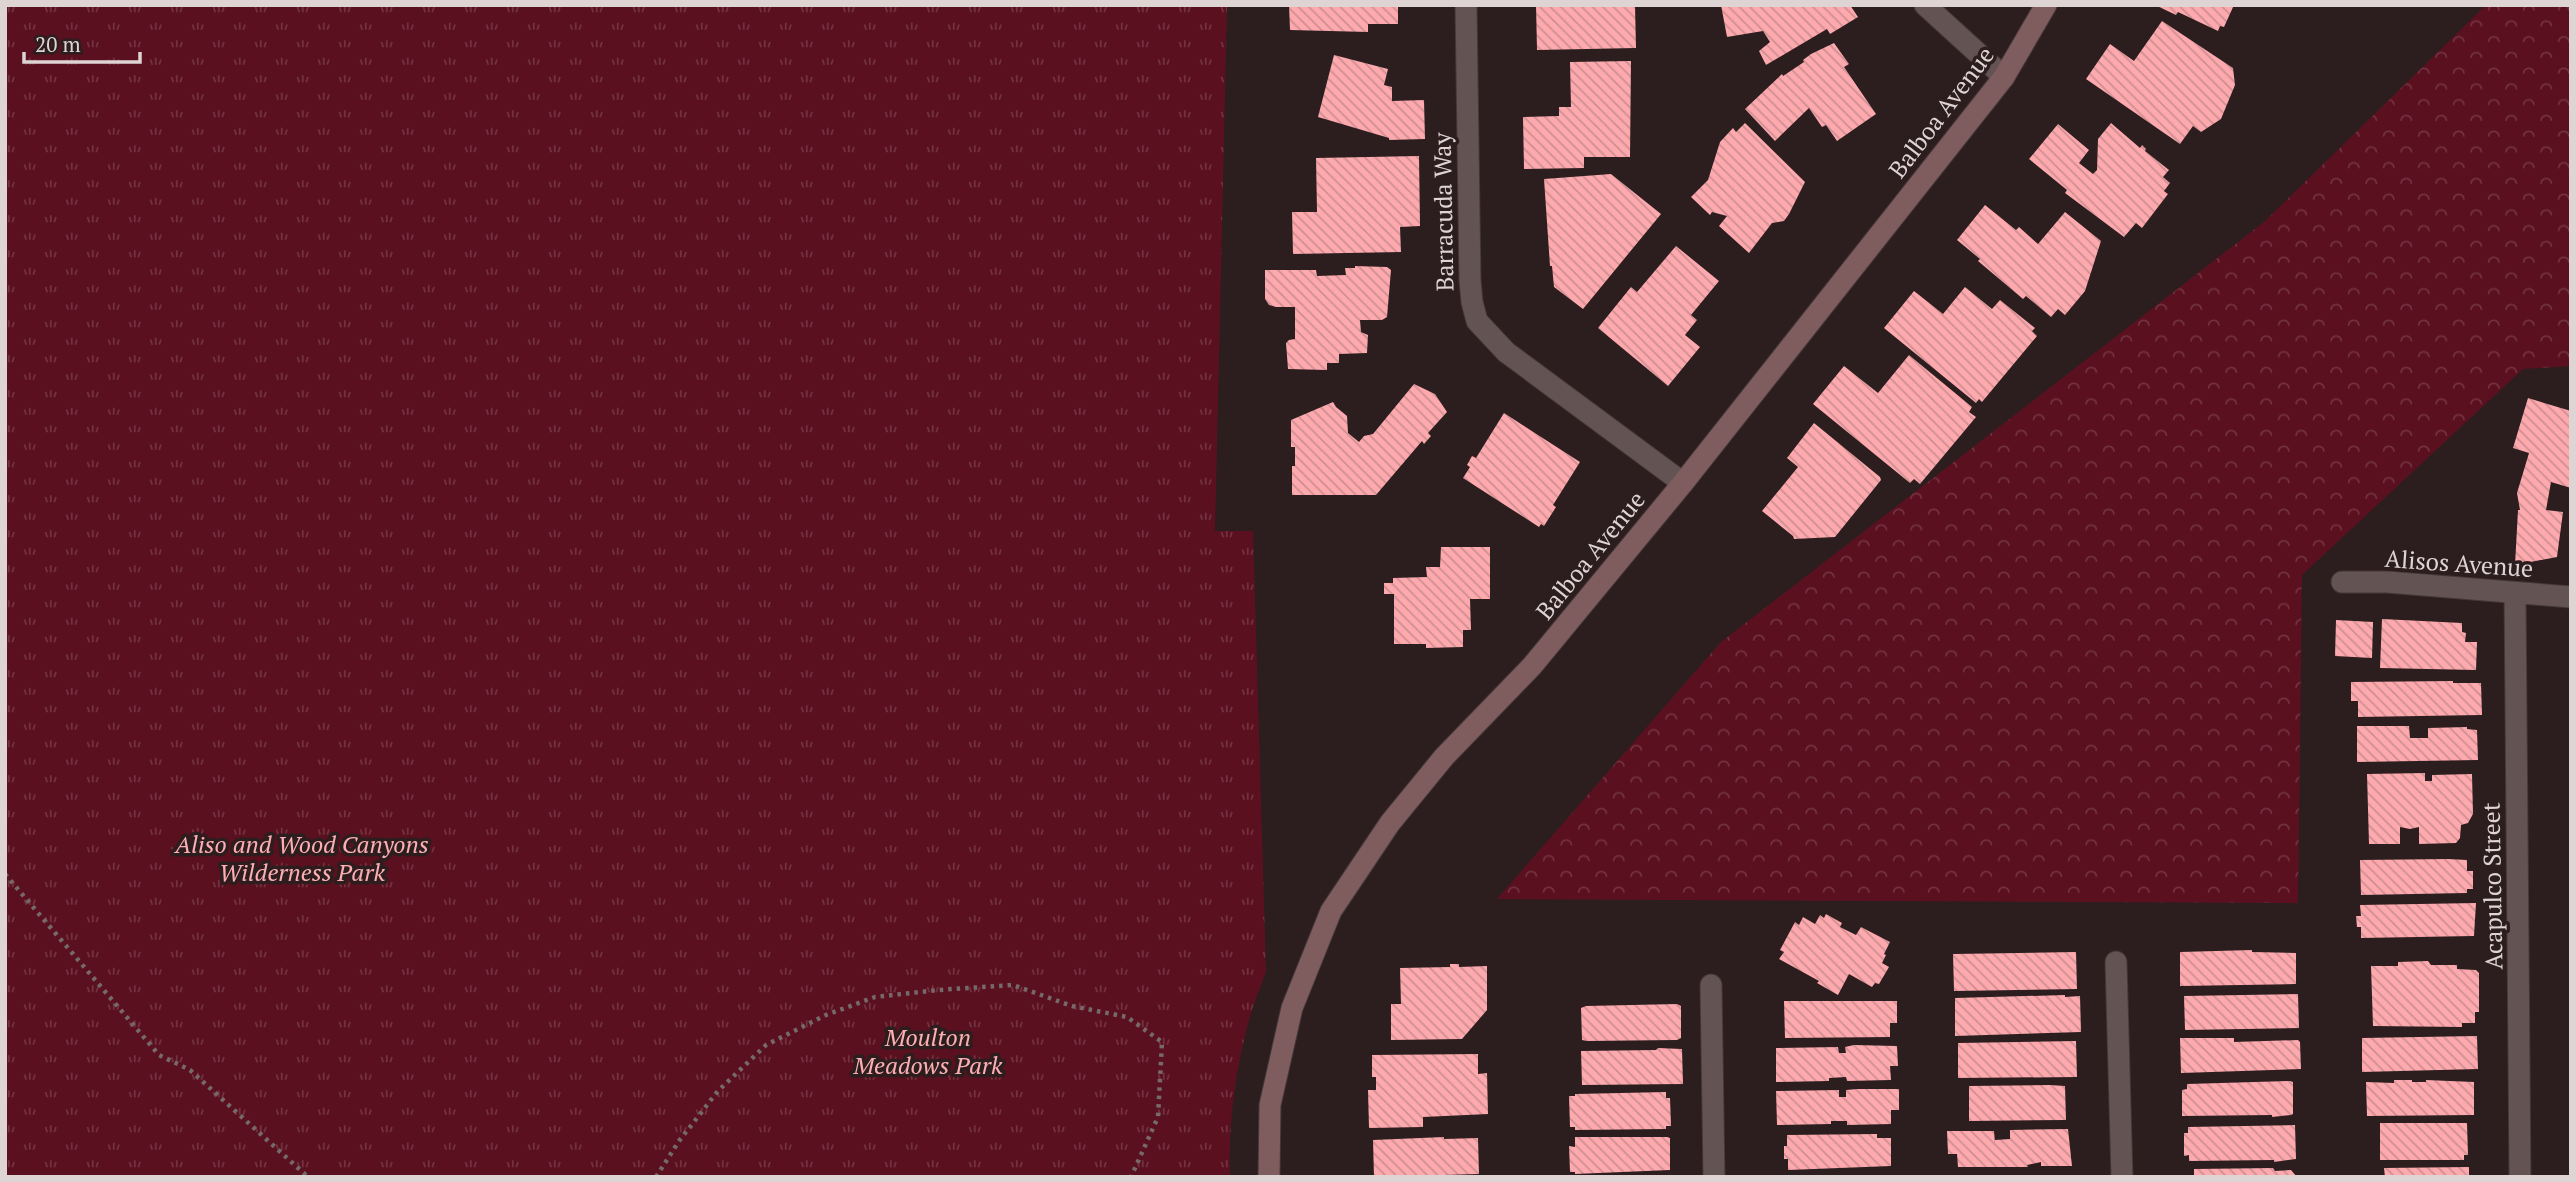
<svg xmlns="http://www.w3.org/2000/svg" width="2576" height="1182" font-family="'PT Serif',serif">
<style>
.grass{fill:url(#grass-tufts)}
.forest{fill:url(#forest-crowns)}
.building{fill:url(#building-back-hatch)}
.lines{fill:none;stroke-linecap:round;stroke-linejoin:round}
.street-casing{stroke:#443839;stroke-width:23}
.secondary-casing{stroke:#443839;stroke-width:23}
.path{stroke:#76696a;stroke-width:4.5;stroke-dasharray:3.5 5;stroke-linecap:butt}
.street{stroke:#645353;stroke-width:21}
.secondary{stroke:#7f5c5e;stroke-width:21}
.labels{text-anchor:middle;dominant-baseline:central;stroke-width:7;stroke-linejoin:round;paint-order:stroke}
.street-label{font-size:24px;fill:#ded4d4;stroke:#2c1d1e}
.park-label{font-size:24px;font-style:italic;fill:#fdaeb3;stroke:#2c1d1e}
</style>
<defs>
<pattern id="grass-tufts" width="24" height="20" patternUnits="userSpaceOnUse" patternTransform="scale(1.75)"><rect width="24" height="20" fill="#5b101f"/><path d="M3 7l-1-3M5 7V3M7 7l1-3M15 17l-1-3M17 17v-4M19 17l1-3" fill="none" stroke="#72323f"/></pattern>
<pattern id="forest-crowns" width="20" height="18" patternUnits="userSpaceOnUse" patternTransform="scale(1.75)"><rect width="20" height="18" fill="#5b101f"/><path d="M2 6a3 3 0 1 1 6 0M12 15a3 3 0 1 1 6 0" fill="none" stroke="#72323f"/></pattern>
<pattern id="building-back-hatch" width="6" height="6" patternUnits="userSpaceOnUse" patternTransform="scale(1.75)"><rect width="6" height="6" fill="#fda9ae"/><path d="M-1 5l2 2M0 0l6 6M5-1l2 2" fill="none" stroke="#ce8f92"/></pattern>
</defs>
<rect width="100%" height="100%" fill="#2c1d1e"/>
<!-- grass -->
<path class="grass" d="M 5,5 L 1227,5 L 1215,531 L 1253,531 L 1266,972 C 1260,989 1252,1006 1248,1024 C 1235,1072 1228,1127 1230,1177 L 5,1177 Z"/>
<!-- forest -->
<path class="forest" d="M 2486,5 L 2571,5 L 2571,366 L 2523,369 L 2302,575 L 2298,903 L 1497,899 L 1721,642 L 2264,222 Z"/>
<!-- building -->
<path class="building" d="M 1289,5 L 1398,5 L 1398,24 L 1368,24 L 1368,32 L 1290,30 Z
M 1536,5 L 1635,5 L 1636,48 L 1537,50 Z
M 1721,5 L 1850,5 L 1858,17 L 1830,34 L 1827,29 L 1766,65 L 1759,51 L 1770,42 L 1763,31 L 1727,37 Z
M 2155,5 L 2234,5 L 2224,27 L 2220,26 L 2218,31 L 2178,12 L 2176,15 Z
M 2162,21 L 2233,68 L 2235,85 L 2221,119 L 2201,132 L 2193,126 L 2180,144 L 2086,79 L 2110,44 L 2134,61 Z
M 1834,43 L 1849,64 L 1844,67 L 1876,114 L 1837,141 L 1826,125 L 1822,127 L 1809,108 L 1775,141 L 1745,109 L 1782,74 L 1783,76 L 1804,62 L 1803,60 L 1811,54 Z
M 1334,55 L 1388,69 L 1384,85 L 1392,87 L 1392,101 L 1424,100 L 1425,139 L 1389,140 L 1389,138 L 1318,117 Z
M 1631,61 L 1630,157 L 1584,157 L 1584,168 L 1524,169 L 1523,117 L 1559,116 L 1559,107 L 1571,107 L 1570,62 Z
M 1745,123 L 1805,182 L 1789,214 L 1784,221 L 1772,223 L 1749,253 L 1719,226 L 1727,216 L 1712,212 L 1710,215 L 1691,197 L 1708,180 L 1720,142 L 1733,128 L 1736,132 Z
M 2111,123 L 2140,148 L 2142,145 L 2146,149 L 2145,151 L 2169,170 L 2163,177 L 2170,183 L 2164,191 L 2168,194 L 2142,228 L 2136,223 L 2124,237 L 2065,193 L 2067,190 L 2029,159 L 2058,124 L 2089,150 L 2079,163 L 2093,174 L 2097,170 L 2098,139 Z
M 1419,156 L 1420,226 L 1400,227 L 1401,252 L 1293,254 L 1292,212 L 1317,212 L 1316,158 Z
M 1611,174 L 1661,214 L 1583,309 L 1554,287 L 1552,266 L 1550,266 L 1544,179 Z
M 1985,205 L 2016,230 L 2019,227 L 2038,244 L 2065,212 L 2101,241 L 2085,291 L 2065,315 L 2058,309 L 2051,317 L 2026,296 L 2023,299 L 1978,261 L 1980,259 L 1957,240 Z
M 1676,246 L 1719,281 L 1691,315 L 1697,320 L 1685,335 L 1700,347 L 1668,386 L 1598,328 L 1631,287 L 1637,292 Z
M 1355,266 L 1387,267 L 1391,270 L 1387,317 L 1382,320 L 1360,320 L 1361,332 L 1368,335 L 1367,353 L 1339,354 L 1339,363 L 1327,363 L 1327,370 L 1288,369 L 1286,343 L 1289,340 L 1295,339 L 1295,307 L 1276,307 L 1269,305 L 1265,299 L 1265,270 L 1316,270 L 1317,276 L 1346,275 L 1345,268 L 1355,268 Z
M 1965,287 L 1992,309 L 2000,300 L 2035,328 L 2032,331 L 2037,336 L 1982,402 L 1979,399 L 1976,403 L 1884,328 L 1914,291 L 1943,314 Z
M 1909,355 L 1972,407 L 1969,412 L 1976,417 L 1920,484 L 1914,479 L 1910,483 L 1813,404 L 1844,366 L 1878,393 Z
M 1414,384 L 1435,394 L 1447,412 L 1428,433 L 1431,436 L 1424,444 L 1422,441 L 1376,495 L 1292,495 L 1292,466 L 1295,466 L 1295,447 L 1291,447 L 1291,420 L 1333,402 L 1336,407 L 1347,416 L 1348,433 L 1359,442 L 1364,436 L 1373,434 Z
M 2528,398 L 2571,411 L 2571,488 L 2551,482 L 2546,510 L 2563,512 L 2557,557 L 2515,565 L 2518,510 L 2520,510 L 2517,493 L 2529,453 L 2513,448 Z
M 1504,413 L 1580,462 L 1553,505 L 1556,507 L 1544,526 L 1541,524 L 1539,527 L 1463,478 L 1470,467 L 1467,465 L 1472,456 L 1476,458 Z
M 1814,423 L 1880,477 L 1881,480 L 1835,537 L 1794,539 L 1793,536 L 1762,511 L 1798,467 L 1787,458 Z
M 1441,547 L 1490,547 L 1490,599 L 1470,599 L 1471,630 L 1463,630 L 1463,647 L 1426,648 L 1426,644 L 1394,644 L 1394,594 L 1384,594 L 1384,583 L 1393,583 L 1393,578 L 1427,577 L 1426,567 L 1440,567 Z
M 2382,619 L 2462,623 L 2462,632 L 2466,633 L 2465,642 L 2477,642 L 2476,670 L 2380,668 Z
M 2336,620 L 2373,622 L 2372,658 L 2335,656 Z
M 2453,681 L 2453,683 L 2481,683 L 2482,715 L 2358,717 L 2358,701 L 2351,701 L 2351,682 Z
M 2357,726 L 2409,726 L 2410,738 L 2428,738 L 2428,728 L 2467,727 L 2467,729 L 2477,730 L 2478,760 L 2357,762 Z
M 2425,773 L 2425,781 L 2432,781 L 2432,775 L 2472,774 L 2473,814 L 2468,823 L 2461,825 L 2460,838 L 2456,843 L 2419,844 L 2419,827 L 2410,829 L 2400,827 L 2400,844 L 2369,844 L 2367,774 Z
M 2448,859 L 2467,860 L 2467,871 L 2473,871 L 2473,889 L 2467,889 L 2467,893 L 2361,895 L 2360,860 Z
M 2476,903 L 2474,936 L 2361,938 L 2361,927 L 2357,927 L 2356,916 L 2361,916 L 2360,905 Z
M 1826,914 L 1842,923 L 1840,927 L 1856,935 L 1861,927 L 1890,942 L 1884,954 L 1886,955 L 1882,963 L 1889,967 L 1879,984 L 1875,983 L 1872,987 L 1849,974 L 1838,995 L 1817,983 L 1819,981 L 1779,959 L 1784,952 L 1780,950 L 1795,922 L 1799,925 L 1803,917 L 1815,924 L 1820,915 L 1824,918 Z
M 2252,950 L 2252,952 L 2296,953 L 2296,984 L 2180,986 L 2180,952 Z
M 2076,952 L 2077,989 L 1954,991 L 1953,954 Z
M 2428,961 L 2431,965 L 2457,965 L 2457,969 L 2476,970 L 2479,973 L 2479,1012 L 2475,1012 L 2475,1023 L 2462,1023 L 2462,1027 L 2373,1026 L 2371,966 L 2398,966 L 2398,962 Z
M 1450,964 L 1459,964 L 1459,967 L 1487,966 L 1487,1010 L 1462,1039 L 1391,1040 L 1391,1004 L 1401,1004 L 1400,968 L 1450,967 Z
M 2298,994 L 2299,1028 L 2185,1030 L 2184,996 Z
M 2065,995 L 2065,997 L 2080,996 L 2081,1032 L 1955,1036 L 1955,998 Z
M 1784,1001 L 1897,1001 L 1897,1023 L 1890,1023 L 1890,1037 L 1785,1038 Z
M 1677,1004 L 1681,1006 L 1681,1038 L 1677,1040 L 1587,1041 L 1582,1040 L 1581,1008 L 1586,1006 Z
M 2477,1036 L 2478,1069 L 2362,1072 L 2362,1038 Z
M 2180,1038 L 2234,1038 L 2234,1042 L 2298,1040 L 2300,1042 L 2301,1069 L 2181,1073 Z
M 2076,1041 L 2077,1077 L 1958,1078 L 1958,1043 Z
M 1854,1045 L 1897,1046 L 1898,1066 L 1890,1066 L 1891,1080 L 1847,1081 L 1846,1077 L 1829,1078 L 1829,1081 L 1776,1082 L 1776,1048 L 1838,1047 L 1839,1053 L 1846,1053 L 1845,1047 Z
M 1658,1048 L 1682,1049 L 1683,1084 L 1582,1085 L 1581,1051 L 1656,1050 Z
M 1478,1054 L 1478,1074 L 1487,1073 L 1488,1114 L 1423,1117 L 1423,1127 L 1369,1128 L 1368,1090 L 1376,1090 L 1376,1077 L 1372,1077 L 1372,1055 Z
M 2394,1080 L 2412,1080 L 2412,1082 L 2426,1082 L 2426,1080 L 2474,1082 L 2474,1115 L 2367,1116 L 2366,1082 L 2394,1083 Z
M 2290,1081 L 2293,1082 L 2293,1114 L 2291,1115 L 2272,1117 L 2272,1115 L 2182,1116 L 2182,1090 L 2187,1089 L 2187,1084 Z
M 2050,1085 L 2065,1086 L 2066,1120 L 1969,1121 L 1969,1086 Z
M 1857,1089 L 1899,1089 L 1899,1110 L 1891,1110 L 1891,1124 L 1847,1125 L 1847,1121 L 1831,1121 L 1831,1124 L 1777,1125 L 1776,1091 L 1839,1090 L 1839,1097 L 1846,1097 L 1846,1090 Z
M 1666,1092 L 1666,1098 L 1670,1098 L 1671,1126 L 1666,1126 L 1666,1129 L 1575,1130 L 1575,1127 L 1570,1127 L 1569,1096 L 1575,1096 L 1575,1094 Z
M 2380,1123 L 2467,1123 L 2468,1155 L 2464,1155 L 2464,1160 L 2380,1160 Z
M 2295,1125 L 2296,1159 L 2274,1162 L 2274,1160 L 2189,1161 L 2189,1155 L 2184,1156 L 2184,1133 L 2188,1133 L 2188,1127 Z
M 2068,1129 L 2072,1166 L 2041,1166 L 2041,1162 L 2027,1165 L 2028,1167 L 1958,1167 L 1957,1154 L 1948,1154 L 1947,1131 L 1994,1131 L 1995,1143 L 1995,1140 L 2010,1139 L 2010,1130 Z
M 1877,1134 L 1877,1138 L 1891,1138 L 1891,1166 L 1788,1170 L 1788,1159 L 1784,1159 L 1784,1146 L 1787,1146 L 1787,1135 Z
M 1444,1137 L 1444,1139 L 1478,1138 L 1479,1174 L 1374,1177 L 1373,1140 Z
M 1575,1137 L 1667,1137 L 1670,1138 L 1670,1170 L 1575,1174 L 1575,1172 L 1570,1172 L 1569,1146 L 1575,1147 Z
M 2469,1167 L 2469,1177 L 2385,1177 L 2384,1168 Z
M 2273,1168 L 2275,1171 L 2291,1170 L 2297,1177 L 2194,1177 L 2194,1169 Z"/>
<g class="lines">
<defs>
<path id="street" d="M 1466,5 L 1470,280 L 1472,302 L 1477,321 L 1506,352 L 1683,483
M 1925,5 L 2004,77
M 2342,582 L 2387,582 L 2571,597
M 2515,594 L 2520,1177
M 2116,962 L 2122,1177
M 1711,985 L 1714,1177"/>
<path id="secondary" d="M 1269,1177 L 1270,1105 L 1292,1008 L 1331,911 L 1390,823 L 1444,757 L 1532,666 L 1683,483 L 2004,77 L 2046,5"/>
</defs>
<!-- street casing -->
<use href="#street" class="street-casing"/>
<!-- secondary casing -->
<use href="#secondary" class="secondary-casing"/>
<!-- path -->
<path class="path" d="M 5,874 L 159,1055 L 190,1070 L 308,1177
M 656,1177 L 679,1141 L 718,1091 L 766,1045 L 826,1015 L 875,997 L 938,990 L 1013,985 L 1072,1006 L 1127,1017 L 1162,1042 L 1158,1117 L 1131,1177"/>
<!-- street -->
<use href="#street" class="street"/>
<!-- secondary -->
<use href="#secondary" class="secondary"/>
</g>
<g class="labels">
<!-- street labels -->
<g class="street-label">
<text transform="translate(1941 112) rotate(-53)">Balboa Avenue</text>
<text transform="translate(1443 212) rotate(-91)">Barracuda Way</text>
<text transform="translate(1590 555) rotate(-51)">Balboa Avenue</text>
<text transform="translate(2459 563) rotate(4)">Alisos Avenue</text>
<text transform="translate(2492 886) rotate(-91)">Acapulco Street</text>
</g>
<!-- park labels -->
<g class="park-label">
<text x="302" y="844">Aliso and Wood Canyons<tspan x="302" dy="28">Wilderness Park</tspan></text>
<text x="928" y="1037">Moulton<tspan x="928" dy="28">Meadows Park</tspan></text>
</g>
</g>
<!-- border -->
<rect width="2576" height="1182" fill="none" stroke="#ded4d4" stroke-width="14"/>
<!-- scale -->
<path d="M24 52v10h116v-10" fill="none" stroke="#ded4d4" stroke-width="3.5"/>
<text x="35" y="52" font-size="21" fill="#ded4d4" stroke="#2c1d1e" stroke-width="5" paint-order="stroke">20 m</text>
</svg>
